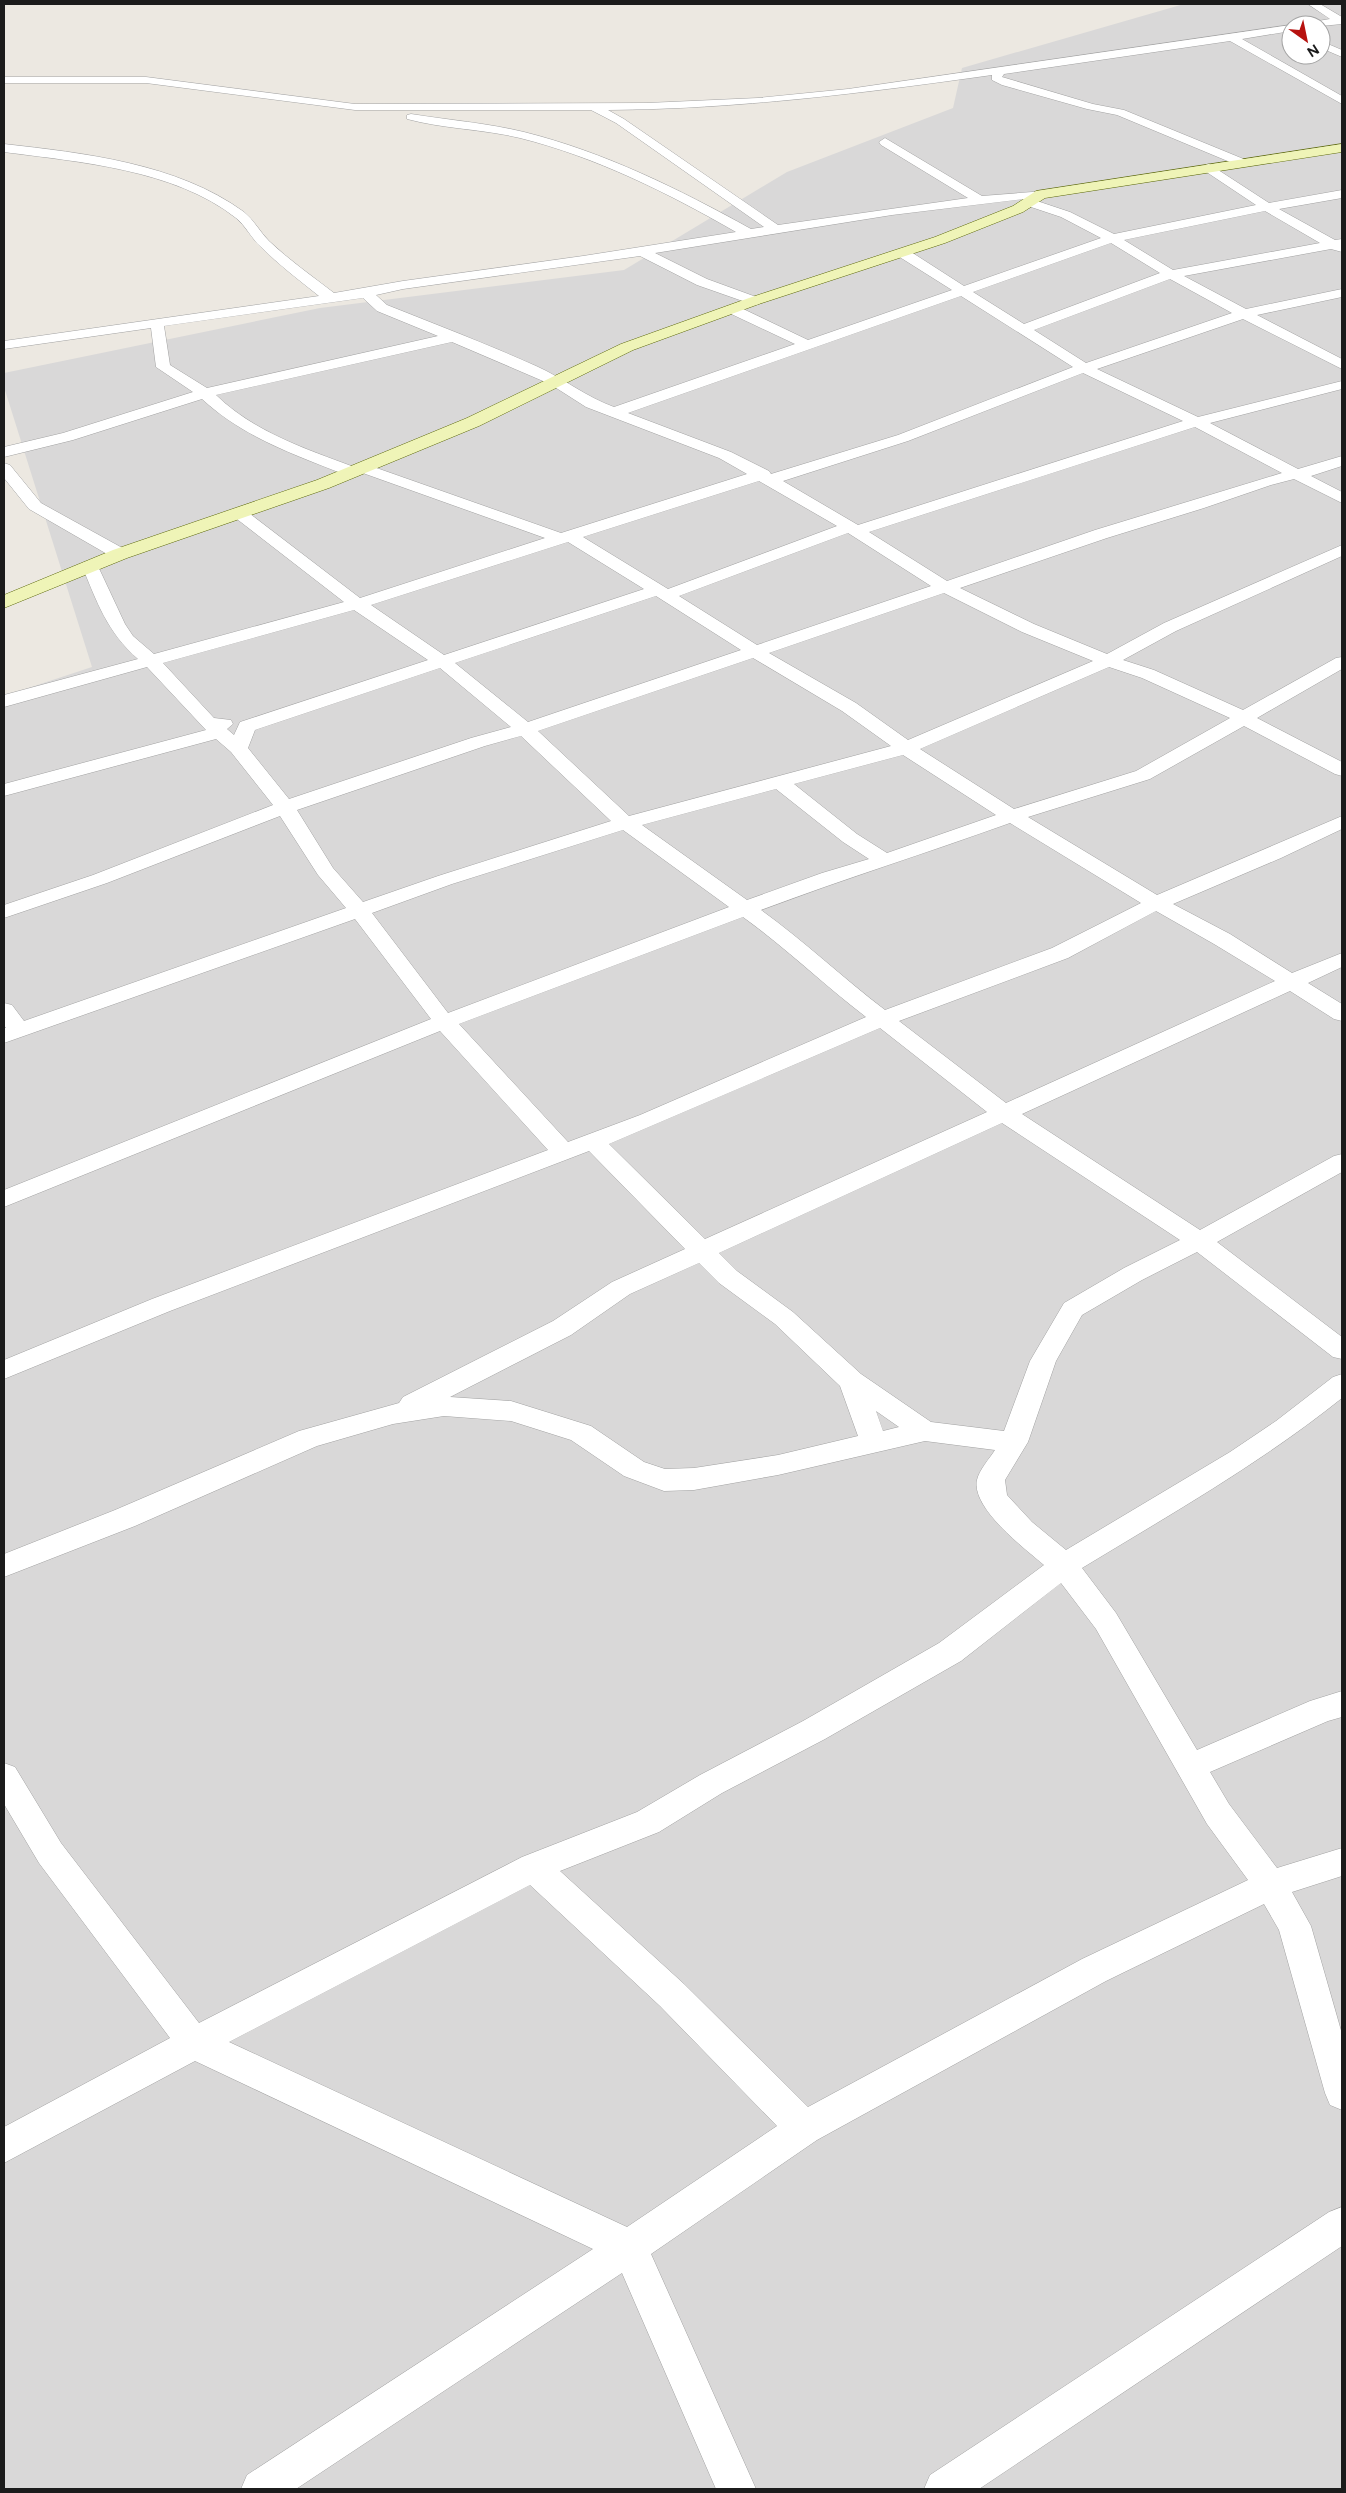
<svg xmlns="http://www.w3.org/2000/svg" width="1346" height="2493" font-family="Figtree,sans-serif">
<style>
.residential{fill:#d9d8d8;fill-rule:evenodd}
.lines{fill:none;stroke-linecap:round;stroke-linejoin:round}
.street-casing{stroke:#a2a2a2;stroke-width:1}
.secondary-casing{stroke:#5c680c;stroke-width:1}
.street{fill:#fff;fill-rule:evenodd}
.secondary{fill:#eff4b7;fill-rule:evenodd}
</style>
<rect width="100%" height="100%" fill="#ece8e1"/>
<!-- residential -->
<path class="residential" d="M 1184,4 L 1342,4 L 1342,2489 L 4,2489 L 4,696 L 92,667 L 4,387 L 4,373 L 320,308 L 624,270 L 787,172 L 953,108 L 962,68 ZM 1291,25 L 1321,25 L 1321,55 L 1291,55 Z"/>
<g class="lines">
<defs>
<path id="street" d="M 1308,4 L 1320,4 L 1342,17 L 1342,24 L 1321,26 L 1305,25 L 1306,23 L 1330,19 Z
M 1291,25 L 1291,31 L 1242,39 L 1342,96 L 1342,104 L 1230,41 L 1004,74 L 1002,77 L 1093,104 L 1124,110 L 1246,160 L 1248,163 L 1242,167 L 1117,115 L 1087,109 L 1002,85 L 992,80 L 992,75 C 864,93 737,109 608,110 L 624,119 L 778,225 L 968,198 L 881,145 L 879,142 L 885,138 L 982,196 L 1045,191 L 1047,194 L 1045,197 L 1031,199 L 1070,212 L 1114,234 L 1256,205 L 1205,171 L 1203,168 L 1205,165 L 1209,164 L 1269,203 L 1342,190 L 1342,198 L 1279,209 L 1335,240 L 1342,239 L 1342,252 L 1331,249 L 1184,276 L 1246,309 L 1342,289 L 1342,297 L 1257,315 L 1342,359 L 1342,369 L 1243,319 L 1097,369 L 1198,417 L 1342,381 L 1342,389 L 1210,423 L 1298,469 L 1342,456 L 1342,466 L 1311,476 L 1342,492 L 1342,503 L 1294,479 L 1271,485 L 1204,508 L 1107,538 L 960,588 L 1034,624 L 1107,654 L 1164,623 L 1342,545 L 1342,556 L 1176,631 L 1123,660 L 1154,670 L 1243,710 L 1336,658 L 1342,657 L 1342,669 L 1257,718 L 1342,762 L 1342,776 L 1335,774 L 1244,726 L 1150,779 L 1028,817 L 1157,895 L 1342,816 L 1342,829 L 1281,858 L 1173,904 L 1230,934 L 1292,973 L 1342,953 L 1342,967 L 1308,983 L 1342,1004 L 1342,1021 L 1334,1019 L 1290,991 L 1022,1114 L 1200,1230 L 1334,1156 L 1342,1154 L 1342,1172 L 1217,1242 L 1342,1337 L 1342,1359 L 1333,1357 L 1197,1252 L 1142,1280 L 1082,1315 L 1056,1361 L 1028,1442 L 1005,1480 L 1007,1495 L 1032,1522 L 1066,1550 L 1230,1452 L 1276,1421 L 1333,1377 L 1342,1374 L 1342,1398 C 1261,1463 1171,1514 1082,1568 L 1116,1613 L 1197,1750 L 1310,1701 L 1342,1691 L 1342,1717 L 1328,1721 L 1210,1772 L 1229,1804 L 1277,1868 L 1342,1848 L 1342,1876 L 1292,1892 L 1311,1926 L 1342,2034 L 1342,2110 L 1330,2105 L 1325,2093 L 1279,1930 L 1264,1904 L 1106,1981 L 817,2140 L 651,2254 L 756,2489 L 716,2489 L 622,2273 L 296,2489 L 241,2489 L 247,2475 L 593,2249 L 195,2061 L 4,2163 L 4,2127 L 170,2038 L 39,1863 L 4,1804 L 4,1763 L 15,1767 L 61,1843 L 199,2023 L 522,1857 L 637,1812 L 700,1775 L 803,1721 L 939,1643 L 1044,1565 C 1024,1548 971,1508 977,1480 C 979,1470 990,1458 995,1450 L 925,1441 L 778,1475 L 694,1490 L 664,1491 L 624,1476 L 571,1440 L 511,1421 L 444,1416 L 393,1424 L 317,1446 L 135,1526 L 4,1577 L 4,1554 L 115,1510 L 299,1431 L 399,1403 L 403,1397 L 553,1321 L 612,1282 L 685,1249 L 589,1151 L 170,1311 L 4,1379 L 4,1360 L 152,1299 L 548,1150 L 440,1031 L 4,1207 L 4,1190 L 431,1019 L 355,919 L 4,1043 L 4,1028 L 6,1028 L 4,1025 L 4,1003 L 12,1005 L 24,1021 L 346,908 L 318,875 L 280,816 L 107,883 L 4,918 L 4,905 L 93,875 L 273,805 L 231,752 L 216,739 L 4,796 L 4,784 L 206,730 L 147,667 L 4,707 L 4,695 L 138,659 C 107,632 97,602 82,566 L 84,562 L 96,562 L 125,624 L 133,636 L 154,654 L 344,602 L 233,516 L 231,513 L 233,510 L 245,510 L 360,598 L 545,538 L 360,472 L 352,477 L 346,475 C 295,455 243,437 202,399 L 73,440 L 4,457 L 4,447 L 63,433 L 193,392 L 156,367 L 151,328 L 4,349 L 4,341 L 319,296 C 299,280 279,265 261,247 C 251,238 246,226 236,218 C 174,169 79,162 4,152 L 4,144 C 83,153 177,163 244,212 C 254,220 260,232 269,241 C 289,260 312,276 334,293 L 403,281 L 583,256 L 736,232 C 668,193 596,157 520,138 C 483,129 444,129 407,119 L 407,115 L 411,114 C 448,120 487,123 524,132 C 604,152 679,189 751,229 L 764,227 L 616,123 L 591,110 L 355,110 L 146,83 L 4,83 L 4,77 L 146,77 L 355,104 L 647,103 L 758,98 L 848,89 ZM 1024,199 L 1023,202 L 1025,205 L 1061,217 L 1101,238 L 964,286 L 908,250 L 898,250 L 896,253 L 898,256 L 952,290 L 808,340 L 737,306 L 727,306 L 725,309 L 727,312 L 795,344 L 614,407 C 586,397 563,378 536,366 C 487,344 437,325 387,305 L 376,295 L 403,289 L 640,256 L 697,285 L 754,305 L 759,304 L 761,301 L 759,298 L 707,279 L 655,253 L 892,215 ZM 1265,211 L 1320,243 L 1173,270 L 1124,240 ZM 1111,243 L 1160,273 L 1024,324 L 973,292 ZM 1170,279 L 1232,313 L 1086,363 L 1034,330 ZM 961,296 L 1073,367 L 898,435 L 771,474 L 769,471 L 731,452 L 628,413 ZM 363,298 L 377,311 L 438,336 L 207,388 L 170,365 L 164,326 ZM 452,342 L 550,384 L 586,407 L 719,458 L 747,474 L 561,533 L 368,465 L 362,463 L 354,467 C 306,449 254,432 216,395 ZM 1083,373 L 1183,421 L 858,525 L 783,481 L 908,441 ZM 1195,427 L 1282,473 L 1095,530 L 947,581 L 869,532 ZM 759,481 L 837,526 L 668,589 L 583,537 ZM 848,533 L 931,586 L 757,645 L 679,596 ZM 568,542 L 644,589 L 444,655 L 371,605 ZM 944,593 L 1022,632 L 1093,661 L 908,740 L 856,703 L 769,653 ZM 656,596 L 741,650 L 528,722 L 455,663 ZM 354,610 L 428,660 L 240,722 L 234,735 L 227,729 L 233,724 L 231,720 L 214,718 L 163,663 ZM 753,658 L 842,711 L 891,746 L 629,816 L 538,731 ZM 1109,667 L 1142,678 L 1230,718 L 1136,771 L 1014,809 L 920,749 ZM 440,668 L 511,727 L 471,738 L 289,799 L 248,748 L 255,730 ZM 521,736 L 611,821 L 438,876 L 363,902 L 333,868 L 297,810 L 485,746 ZM 903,755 L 996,815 L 887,853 L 857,834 L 794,784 ZM 776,789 L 843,842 L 869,859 L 822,873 L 747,900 L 642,825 ZM 1010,823 L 1141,903 L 1052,948 L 885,1010 C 843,978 804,941 761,910 C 843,879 927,853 1010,823 ZM 623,830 L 729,907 L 448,1013 L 372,913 L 452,884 ZM 1156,911 L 1214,944 L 1275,981 L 1006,1103 L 899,1021 L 1068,958 ZM 743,917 C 786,948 824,985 866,1017 L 640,1115 L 568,1142 L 459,1024 ZM 880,1028 L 987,1112 L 705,1239 L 609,1144 ZM 1002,1123 L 1180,1240 L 1124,1268 L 1064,1303 L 1030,1361 L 1004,1431 L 931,1422 L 861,1374 L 793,1312 L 737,1271 L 719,1253 ZM 699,1263 L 719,1283 L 775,1324 L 840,1386 L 858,1436 L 778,1455 L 694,1468 L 665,1469 L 644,1462 L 591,1426 L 511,1401 L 450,1397 L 571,1335 L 630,1294 ZM 876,1411 L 899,1427 L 883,1431 ZM 1061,1583 L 1096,1629 L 1207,1824 L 1248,1880 L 1082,1959 L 808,2107 L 684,1984 L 560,1871 L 659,1832 L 722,1793 L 825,1739 L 961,1661 ZM 530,1885 L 660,2006 L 777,2126 L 627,2227 L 229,2042 Z
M 1321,41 L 1342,50 L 1342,57 L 1321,48 Z
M 4,463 L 10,465 L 41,503 L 126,550 L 128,554 L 126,558 L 114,558 L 29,509 L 4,478 Z
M 1342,2207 L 1342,2246 L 979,2489 L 924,2489 L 930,2475 L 1329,2212 Z"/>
<path id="secondary" d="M 1342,144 L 1342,152 L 1045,198 L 1023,212 L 945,243 L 759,304 L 633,350 L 479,426 L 329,488 L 127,558 L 4,608 L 4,595 L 113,550 L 317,480 L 467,418 L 621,344 L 749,298 L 935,237 L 1013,206 L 1036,191 Z"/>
</defs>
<!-- street casing -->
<use href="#street" class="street-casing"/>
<!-- secondary casing -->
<use href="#secondary" class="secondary-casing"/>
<!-- street -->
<use href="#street" class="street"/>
<!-- secondary -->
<use href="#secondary" class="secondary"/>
</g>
<!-- border -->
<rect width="1346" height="2493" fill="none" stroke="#1b1b1b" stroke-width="10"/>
<!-- north arrow -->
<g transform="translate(1306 40) rotate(147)"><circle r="24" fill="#ffffff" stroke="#a4a4a4"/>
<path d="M0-4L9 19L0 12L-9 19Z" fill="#b7120f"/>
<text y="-8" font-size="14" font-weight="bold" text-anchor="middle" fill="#1b1b1b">N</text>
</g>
</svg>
